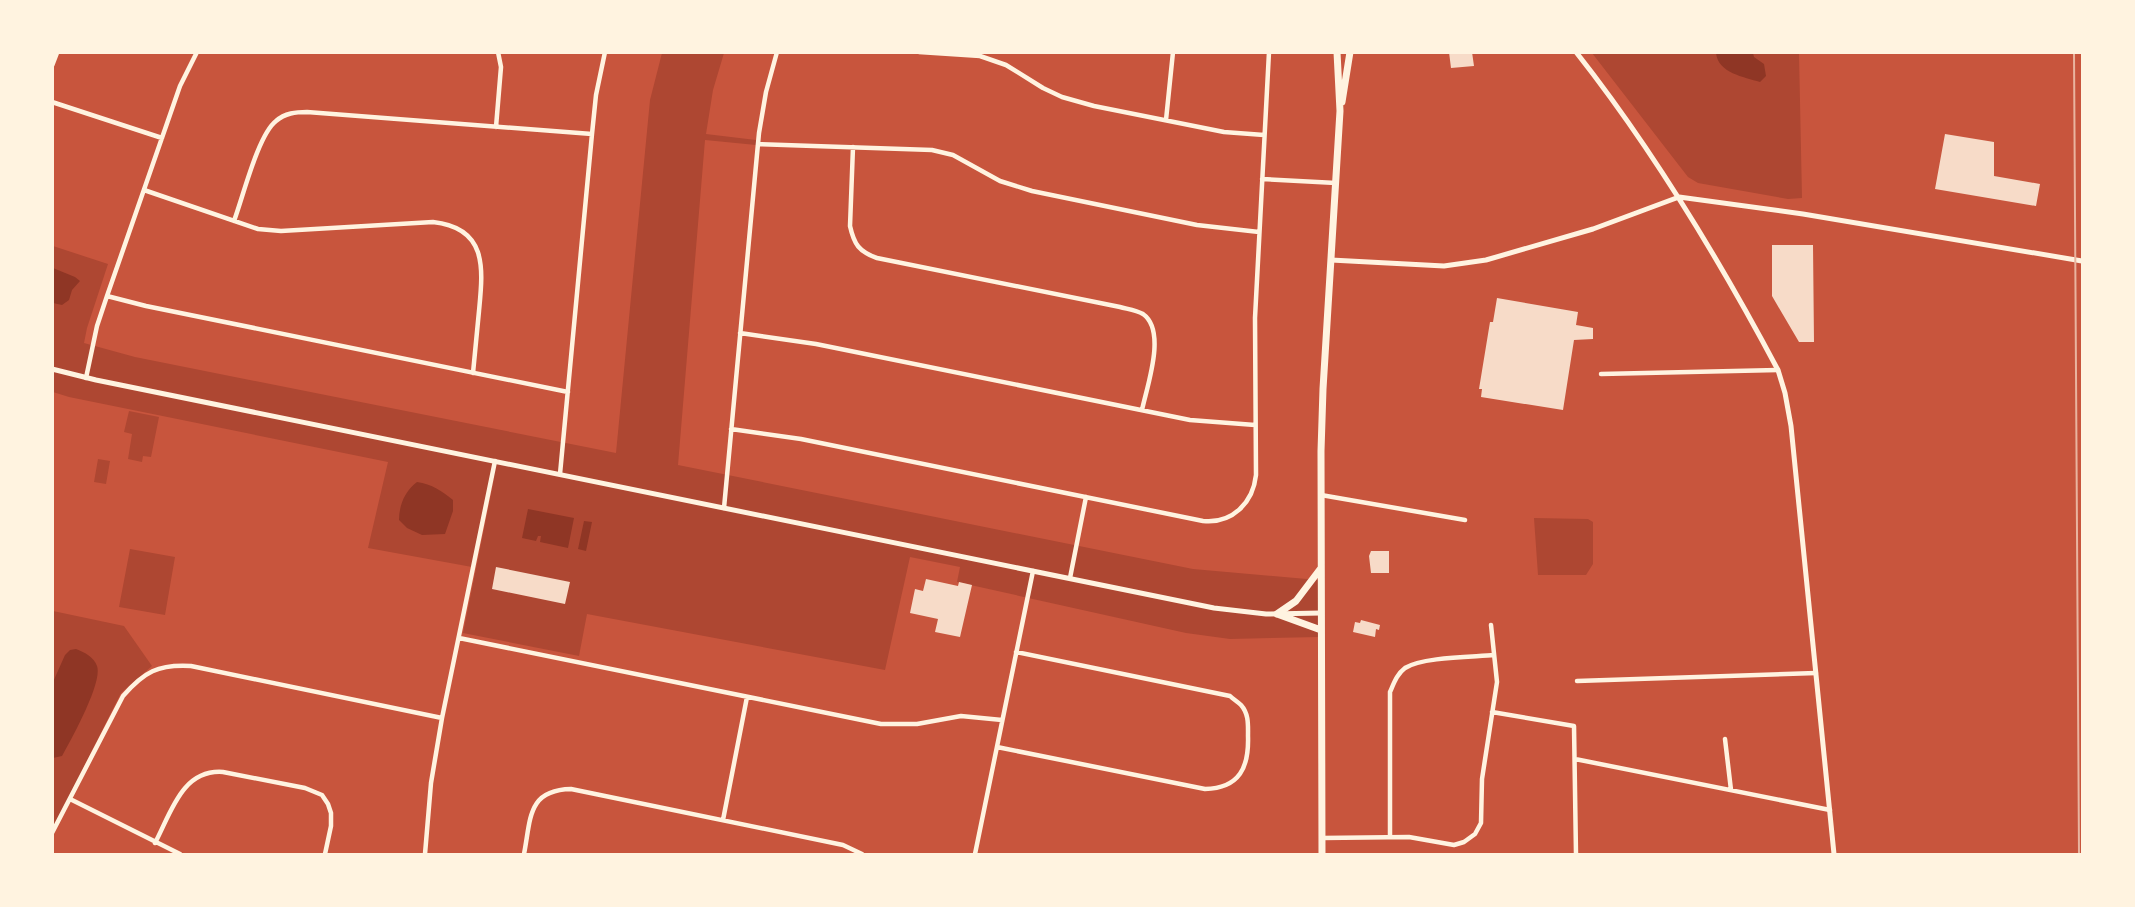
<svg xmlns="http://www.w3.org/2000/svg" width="2135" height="907" font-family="'Sofia Sans Condensed',sans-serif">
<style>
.green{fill:#ae4732}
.water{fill:#8f3625}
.building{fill:#f7dbc8}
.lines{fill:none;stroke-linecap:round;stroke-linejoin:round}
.minor{stroke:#fff3e0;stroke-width:4.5}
.tertiary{stroke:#fff3e0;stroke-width:5}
.primary{stroke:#fff3e0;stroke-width:7}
.rail{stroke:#e9b49f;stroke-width:2}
</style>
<rect width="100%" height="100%" fill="#c8553d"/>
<!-- green -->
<path class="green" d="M 662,53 L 724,53 L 713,90 L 706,134 L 756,140 L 756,145 L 705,140 L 678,465 L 1193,569 L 1318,580 L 1320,637 L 1230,639 L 1186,633 L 957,582 L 960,567 L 910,557 L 885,670 L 587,614 L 579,656 L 463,633 L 495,474 L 472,567 L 368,548 L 388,462 L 69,397 L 53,392 L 53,246 L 108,264 L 87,328 L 84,343 L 135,357 L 616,453 L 650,100 Z
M 1592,53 L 1799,53 L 1802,198 L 1788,199 L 1698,183 L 1688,177 Z
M 129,411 L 159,417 L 151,457 L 143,456 L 142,462 L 128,459 L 132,434 L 124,432 Z
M 98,459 L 110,461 L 106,484 L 94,482 Z
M 1534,518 L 1588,519 L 1593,522 L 1593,564 L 1586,575 L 1538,575 Z
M 130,549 L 175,557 L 165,615 L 119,607 Z
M 53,611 L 124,626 L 152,666 L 121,693 L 53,828 Z"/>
<!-- water -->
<path class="water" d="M 1716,53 L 1753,53 L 1754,57 L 1764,64 L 1766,76 L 1760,82 C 1744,77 1718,73 1716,53 Z
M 53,268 L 75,277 L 80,281 L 72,290 L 69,300 L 62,305 L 53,303 Z
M 417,482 C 432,484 442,491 453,500 L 453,511 L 445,534 L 422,535 L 407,528 L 399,520 C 399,505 405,491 417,482 Z
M 528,509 L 574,518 L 568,548 L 540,542 L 541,536 L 538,536 L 536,541 L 522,538 Z
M 584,521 L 592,522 L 586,551 L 578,549 Z
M 76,649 C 84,652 94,657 97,666 C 103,682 71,740 62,756 L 53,758 L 53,682 L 65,655 L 70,650 Z"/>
<!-- building -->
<path class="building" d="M 1449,52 L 1472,52 L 1474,66 L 1451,68 Z
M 1945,134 L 1994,142 L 1994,176 L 2040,184 L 2036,206 L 1935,189 Z
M 1772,245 L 1813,245 L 1814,342 L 1799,342 L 1772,296 Z
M 1497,298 L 1578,312 L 1576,325 L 1593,328 L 1593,339 L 1574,340 L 1563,410 L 1481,397 L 1482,389 L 1479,389 L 1490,322 L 1493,322 Z
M 1371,551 L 1389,551 L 1389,573 L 1371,573 L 1369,556 Z
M 496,567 L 570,582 L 565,604 L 492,589 Z
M 926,579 L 958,586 L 959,582 L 972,585 L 960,637 L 935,632 L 938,619 L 910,613 L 915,589 L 923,591 Z
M 1361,620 L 1380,625 L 1379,630 L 1376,629 L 1375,637 L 1353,632 L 1355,622 L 1360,623 Z"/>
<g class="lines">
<!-- minor -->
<path class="minor" d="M 919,52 L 980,56 L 1006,65 L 1043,88 L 1062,97 L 1094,106 L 1224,132 L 1264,135
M 52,102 L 162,138
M 1166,120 L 1173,52
M 496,127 L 501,67 L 498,52
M 758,144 L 932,150 L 953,155 L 1000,181 L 1032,191 L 1197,225 L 1259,232
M 853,147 L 850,226 C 854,244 859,252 877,258 L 1120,307 C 1127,309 1136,310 1143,314 C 1167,331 1147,386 1142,410
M 1262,179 L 1336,183
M 144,190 L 258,229 L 281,231 L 433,222 C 488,228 483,269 479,311 C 477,332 475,352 473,373
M 234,221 C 243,197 258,135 276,121 C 285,113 296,112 307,112 L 592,134
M 107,296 L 146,306 L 568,392
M 740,333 L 816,344 L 1190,420 L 1255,425
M 1601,374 L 1778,370
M 86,378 L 97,326 L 107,296 L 180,86 L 197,52
M 731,429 L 801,439 L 1203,521 C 1232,524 1253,503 1256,475 L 1255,318 L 1269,52
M 560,474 L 592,134 L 596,95 L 605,52
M 1321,495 L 1465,520
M 724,508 L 759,133 L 766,92 L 777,52
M 1070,578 L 1086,497
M 459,638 L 881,724 L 917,724 L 961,716 L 1002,720
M 1577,681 L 1816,673
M 1492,712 L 1574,726 L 1576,854
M 1725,739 L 1731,790
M 997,747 L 1205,789 C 1240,788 1249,767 1248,736 C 1248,725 1249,714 1241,705 C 1238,702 1233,699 1230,696 L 1016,652
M 1575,759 L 1830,810
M 70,799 L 180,854
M 723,820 L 747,697
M 52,833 L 123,696 C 144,672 158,664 191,666 L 442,718
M 1390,836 L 1390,692 C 1394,683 1397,674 1405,668 C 1422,657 1472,657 1494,655
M 1322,838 L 1409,837 L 1454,845 L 1464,842 L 1475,834 L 1481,823 L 1482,779 L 1497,682 L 1491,625
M 155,843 C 171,813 182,769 223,772 L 305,788 L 322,795 L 328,804 L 331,813 L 331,826 L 325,854
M 425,854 L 431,783 L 442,718 L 495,461
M 524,854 C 531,819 527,790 571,789 L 843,845 L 862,854
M 975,854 L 1033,571"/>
<!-- tertiary -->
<path class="tertiary" d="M 1576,52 C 1654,151 1719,259 1778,370 L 1785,393 L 1791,426 L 1834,854
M 52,65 L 57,52
M 1331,260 L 1444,266 L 1486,260 L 1593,229 L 1679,197 L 1803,214 L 2082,261
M 52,369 L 96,380 L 1214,608 L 1266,614 L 1321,613"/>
<!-- primary -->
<path class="primary" d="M 1342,102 L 1350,52
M 1277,614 L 1296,601 L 1321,568
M 1277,614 L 1321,630
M 1322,854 L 1321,451 L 1323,389 L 1340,111 L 1337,52"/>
<!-- rail -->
<path class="rail" d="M 2074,52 L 2079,854"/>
</g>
<!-- border -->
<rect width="2135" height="907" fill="none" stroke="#fff3e0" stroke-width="108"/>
</svg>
